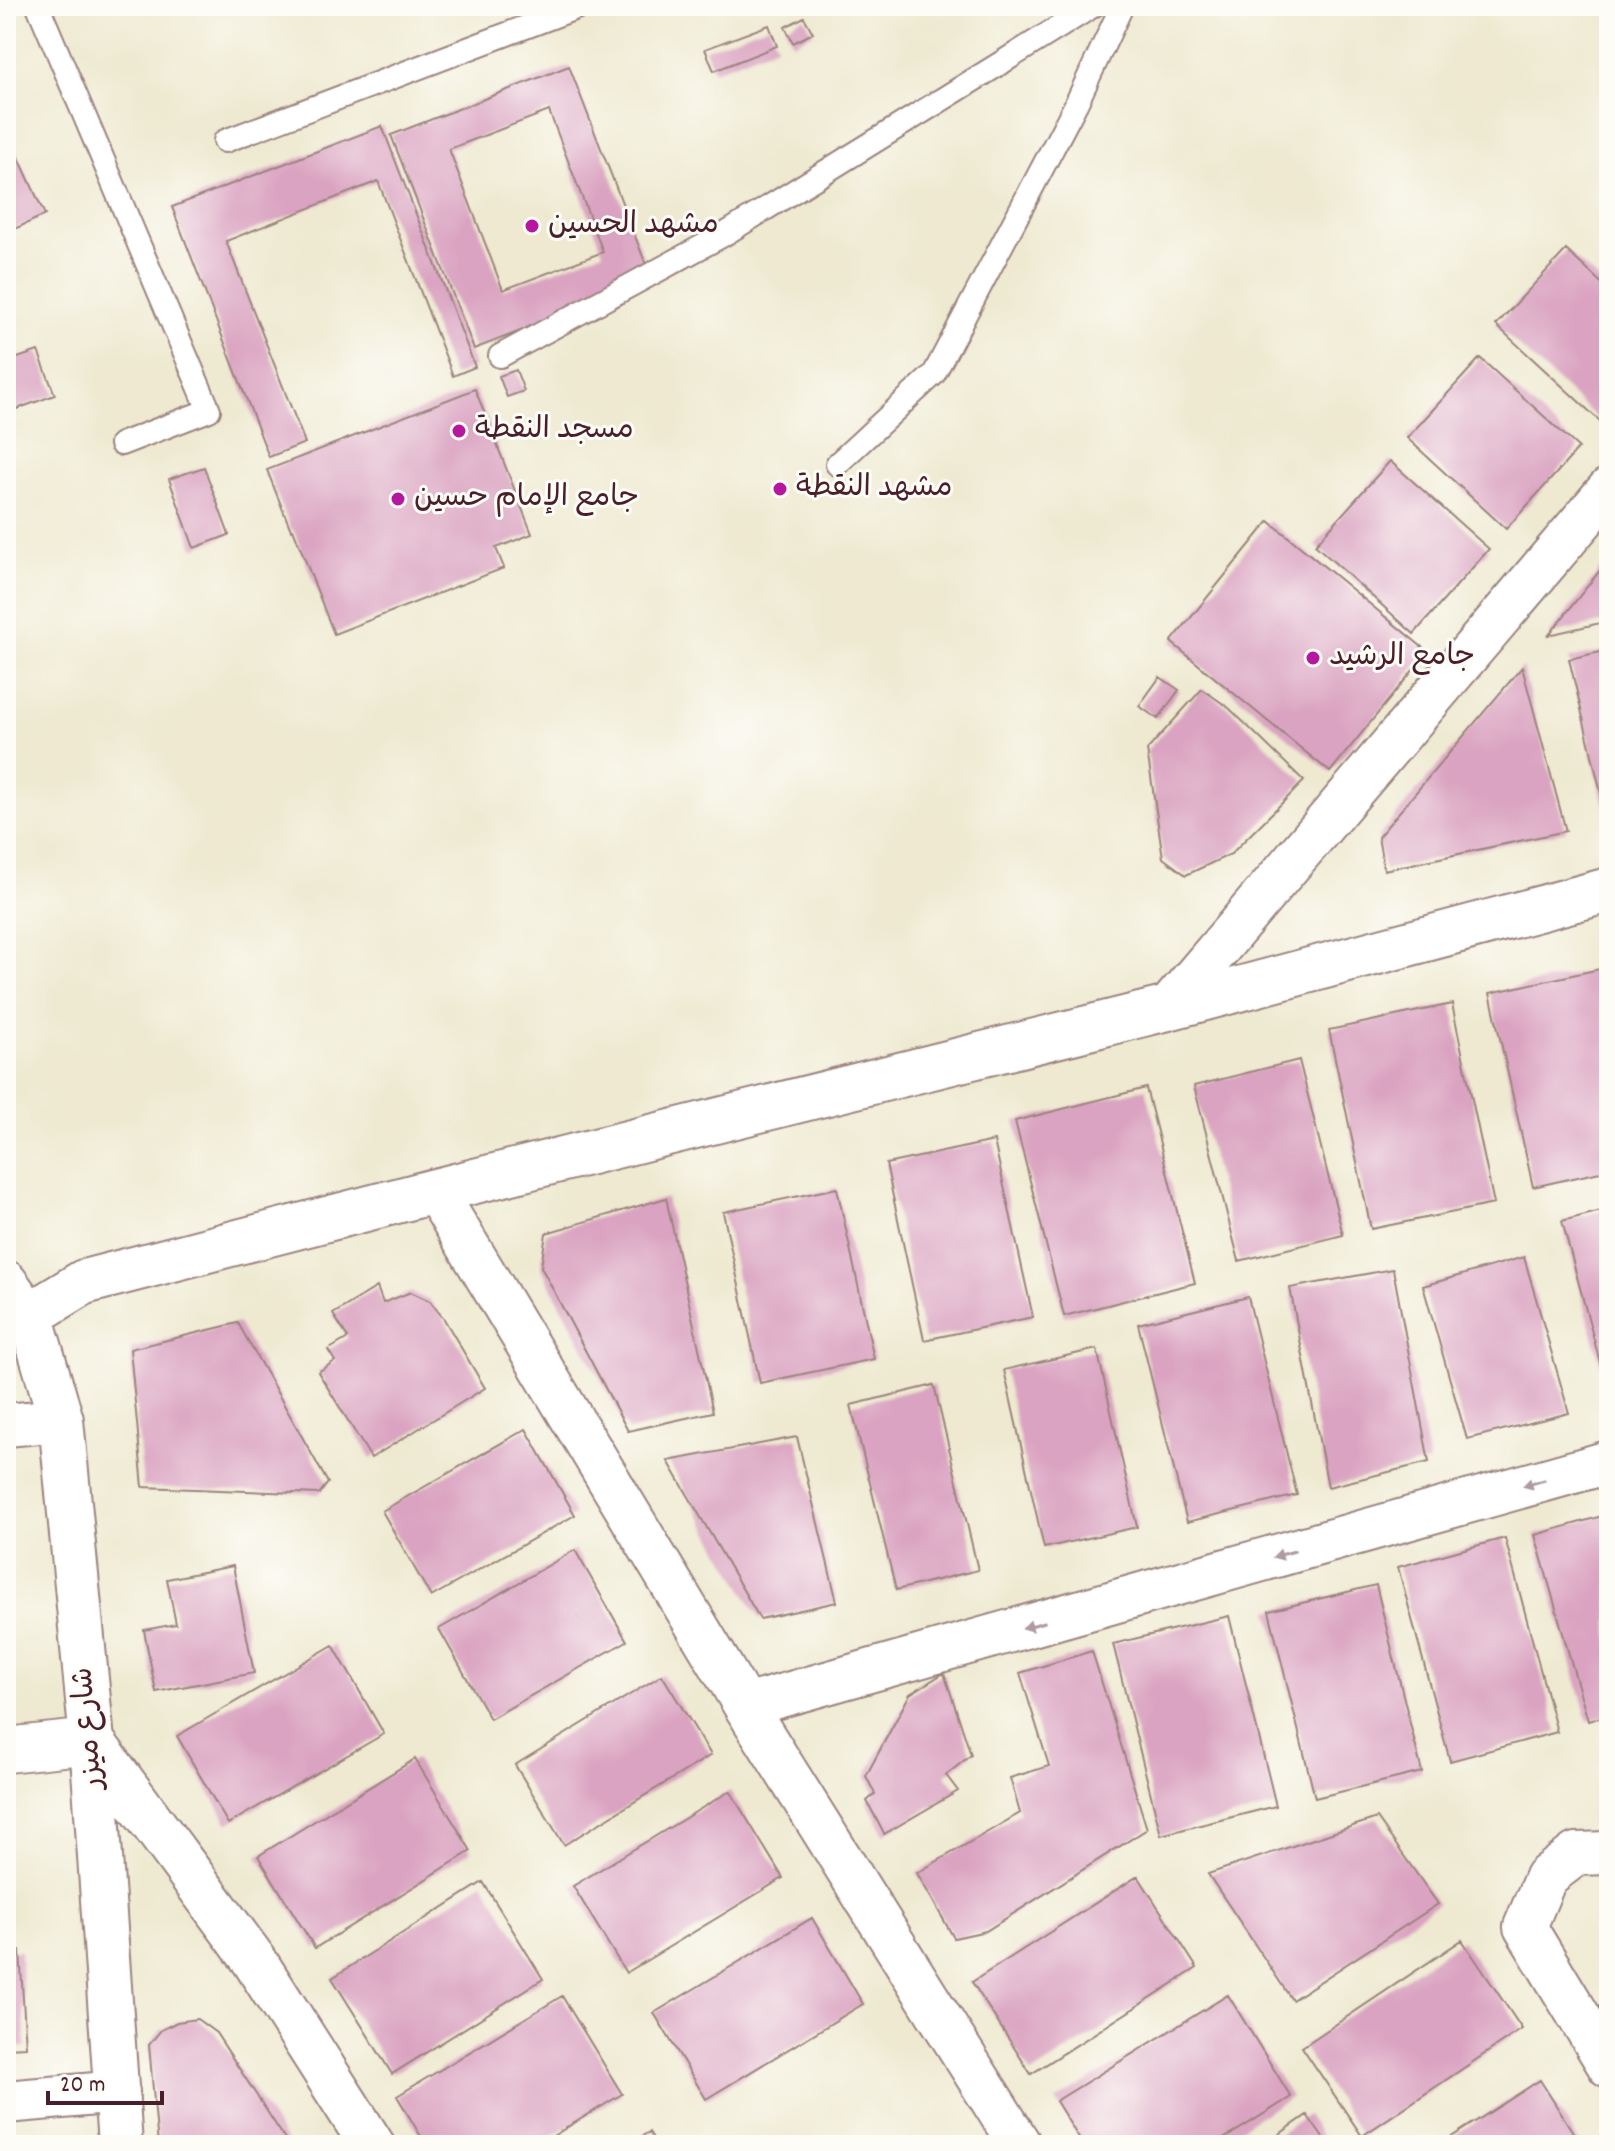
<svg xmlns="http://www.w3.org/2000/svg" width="1615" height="2151" font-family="Dekko,'Playpen Sans Arabic',sans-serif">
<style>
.building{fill:#daa3c1;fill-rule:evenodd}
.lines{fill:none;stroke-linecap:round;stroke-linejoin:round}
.lane-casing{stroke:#9c847e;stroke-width:26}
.street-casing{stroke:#9c847e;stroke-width:46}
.secondary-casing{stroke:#9c847e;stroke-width:48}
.lane{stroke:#fff;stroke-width:22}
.street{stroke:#fff;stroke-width:42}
.secondary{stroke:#fff;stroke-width:44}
.oneway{fill:#ae9aa0}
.poi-dot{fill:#b5179e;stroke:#fdfcf7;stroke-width:3}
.labels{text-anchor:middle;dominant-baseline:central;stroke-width:6;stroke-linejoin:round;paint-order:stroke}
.poi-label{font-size:30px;fill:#4a1f2b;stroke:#fdfcf7;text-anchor:start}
.street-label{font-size:30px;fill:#4a1f2b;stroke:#fdfcf7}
</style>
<rect width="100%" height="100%" fill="#fdfcf7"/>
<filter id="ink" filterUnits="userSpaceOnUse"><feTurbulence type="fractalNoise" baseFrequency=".0125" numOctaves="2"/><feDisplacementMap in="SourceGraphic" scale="16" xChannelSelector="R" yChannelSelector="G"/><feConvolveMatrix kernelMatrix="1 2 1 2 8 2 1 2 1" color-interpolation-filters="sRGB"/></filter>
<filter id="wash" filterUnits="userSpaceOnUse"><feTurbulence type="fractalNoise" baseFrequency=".006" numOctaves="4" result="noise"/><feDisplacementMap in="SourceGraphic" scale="32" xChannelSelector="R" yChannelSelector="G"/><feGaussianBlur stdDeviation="1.8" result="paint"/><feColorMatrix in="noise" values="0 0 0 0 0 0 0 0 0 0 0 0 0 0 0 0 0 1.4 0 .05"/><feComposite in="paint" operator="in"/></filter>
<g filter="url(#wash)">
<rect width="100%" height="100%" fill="#eee9d0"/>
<g id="blocks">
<!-- building -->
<path class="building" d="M 804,17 L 813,33 L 793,43 L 785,27 Z
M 769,25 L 777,46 L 714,71 L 705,49 Z
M 569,66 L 652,280 L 474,349 L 391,135 ZM 549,111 L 603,252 L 503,290 L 449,149 Z
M 382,126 L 475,367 L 453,376 L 378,181 L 226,241 L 305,443 L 269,457 L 172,207 Z
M 10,138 L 45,215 L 6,233 L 6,139 Z
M 1566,250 L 1609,290 L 1609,411 L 1600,421 L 1496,325 Z
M 38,351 L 55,395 L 6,413 L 6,362 Z
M 1480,358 L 1579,448 L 1506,529 L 1407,438 Z
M 516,370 L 524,391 L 507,397 L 499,376 Z
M 475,389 L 532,534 L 496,548 L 504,568 L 334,634 L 293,529 L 291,530 L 267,470 Z
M 1390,461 L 1489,549 L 1414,634 L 1315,545 Z
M 204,467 L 229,535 L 194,548 L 169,479 Z
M 1269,521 L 1428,652 L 1330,772 L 1171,642 Z
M 1609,559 L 1609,621 L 1549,635 Z
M 1609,650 L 1609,813 L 1606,814 L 1569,659 Z
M 1522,667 L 1566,831 L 1384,870 L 1378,837 Z
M 1160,677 L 1179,690 L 1158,719 L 1139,706 Z
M 1202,689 L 1229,708 L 1304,781 L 1231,854 L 1186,875 L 1163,858 L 1147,750 Z
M 1609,967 L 1609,1170 L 1533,1187 L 1490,993 Z
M 1452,1004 L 1494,1204 L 1371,1229 L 1329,1030 Z
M 1299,1060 L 1343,1235 L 1239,1261 L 1194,1086 Z
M 1146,1088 L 1195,1283 L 1064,1316 L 1015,1121 Z
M 994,1141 L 1033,1317 L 924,1340 L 886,1164 Z
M 837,1188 L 874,1359 L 760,1383 L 723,1212 Z
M 666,1198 L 713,1412 L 628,1431 L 541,1267 L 546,1233 Z
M 1609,1209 L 1609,1391 L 1608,1392 L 1562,1221 Z
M 1524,1257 L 1569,1413 L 1467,1439 L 1423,1286 Z
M 1393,1269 L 1429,1462 L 1328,1487 L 1290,1288 Z
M 377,1287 L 383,1303 L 411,1292 L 430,1301 L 444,1319 L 485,1388 L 371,1458 L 318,1372 L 335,1361 L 328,1350 L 348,1338 L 333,1314 Z
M 1248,1297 L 1297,1495 L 1187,1522 L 1138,1324 Z
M 238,1323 L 328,1483 L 319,1494 L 143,1487 L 130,1349 Z
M 1097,1349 L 1137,1527 L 1044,1548 L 1004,1370 Z
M 934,1385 L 978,1570 L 896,1590 L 851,1405 Z
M 526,1429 L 575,1515 L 431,1597 L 382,1511 Z
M 797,1437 L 837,1602 L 760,1619 L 668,1461 Z
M 1609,1514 L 1609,1715 L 1588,1721 L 1535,1535 Z
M 1505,1538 L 1557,1732 L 1450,1761 L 1398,1567 Z
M 575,1550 L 627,1641 L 490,1719 L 439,1629 Z
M 233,1566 L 254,1673 L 156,1692 L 144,1630 L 176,1624 L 167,1579 Z
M 1376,1585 L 1422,1772 L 1315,1798 L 1269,1611 Z
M 1229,1616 L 1276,1806 L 1161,1835 L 1113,1644 Z
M 8,1630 L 13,1700 L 6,1701 L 6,1631 Z
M 333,1645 L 384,1734 L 228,1824 L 177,1736 Z
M 1092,1651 L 1147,1829 L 986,1931 L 954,1938 L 917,1873 L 1020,1813 L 1010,1778 L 1049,1766 L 1020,1673 Z
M 944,1673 L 971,1755 L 946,1775 L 958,1791 L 884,1834 L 867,1801 L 875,1794 L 866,1776 L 910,1694 Z
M 662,1675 L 711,1755 L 564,1845 L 515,1765 Z
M 415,1759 L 471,1851 L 315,1948 L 258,1856 Z
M 730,1791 L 783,1878 L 626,1973 L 573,1886 Z
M 1377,1818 L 1438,1904 L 1292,2000 L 1208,1874 Z
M 1138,1876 L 1197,1968 L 1031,2074 L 972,1982 Z
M 483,1882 L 543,1979 L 392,2074 L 332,1978 Z
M 812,1918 L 863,2004 L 706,2099 L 654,2013 Z
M 1462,1940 L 1522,2029 L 1362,2136 L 1302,2047 Z
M 20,1951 L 26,2047 L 6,2048 L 6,1952 Z
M 1228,1995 L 1291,2097 L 1214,2145 L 1083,2145 L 1056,2101 Z
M 562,1996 L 622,2094 L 538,2145 L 426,2145 L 397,2096 Z
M 197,2019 L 216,2033 L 289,2145 L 158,2145 L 149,2045 L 161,2030 L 177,2022 Z
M 1540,2080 L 1581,2145 L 1439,2145 Z
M 1307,2115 L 1328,2145 L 1264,2145 Z
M 649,2132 L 657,2145 L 627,2145 Z"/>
</g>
</g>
<g filter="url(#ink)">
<use href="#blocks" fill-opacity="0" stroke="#9c847e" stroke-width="2"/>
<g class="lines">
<defs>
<path id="lane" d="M 38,6 L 209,410 L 121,444
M 225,141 L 581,6
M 500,356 L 725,234 L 1093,6
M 837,464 L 934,374 L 1076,104 L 1122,6"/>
<path id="street" d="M 1168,1008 L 1609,489
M 435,1191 L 745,1706 L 1020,2145
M 6,1282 L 30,1315
M 6,1425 L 61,1420
M 745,1706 L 1609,1462
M 1609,1853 L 1576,1854 L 1546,1877 L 1525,1927 L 1609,2066
M 6,2102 L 118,2092"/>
<path id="secondary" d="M 6,1750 L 92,1741 L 254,1960 L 372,2145
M 120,2145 L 92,1741 L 61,1420 L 30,1315 L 84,1282 L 435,1191 L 1168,1008 L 1609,890"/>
</defs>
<!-- lane casing -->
<use href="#lane" class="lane-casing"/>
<!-- street casing -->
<use href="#street" class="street-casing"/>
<!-- secondary casing -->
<use href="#secondary" class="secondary-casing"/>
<!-- lane -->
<use href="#lane" class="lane"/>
<!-- street -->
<use href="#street" class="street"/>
<!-- secondary -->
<use href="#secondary" class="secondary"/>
</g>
<!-- one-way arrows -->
<defs><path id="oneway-solid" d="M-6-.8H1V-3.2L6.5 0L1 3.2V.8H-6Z" transform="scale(2)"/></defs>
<g class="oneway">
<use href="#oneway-solid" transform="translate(1534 1483) rotate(164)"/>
<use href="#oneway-solid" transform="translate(1284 1554) rotate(164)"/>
<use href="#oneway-solid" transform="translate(1034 1625) rotate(164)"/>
</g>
</g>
<!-- markers -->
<g class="poi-dot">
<circle cx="532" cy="226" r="8"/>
<circle cx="459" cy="431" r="8"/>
<circle cx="780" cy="489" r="8"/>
<circle cx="398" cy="499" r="8"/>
<circle cx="1313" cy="658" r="8"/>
</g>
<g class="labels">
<!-- poi labels -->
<g class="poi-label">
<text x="548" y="226">مشهد الحسين</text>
<text x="475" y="431">مسجد النقطة</text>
<text x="796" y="489">مشهد النقطة</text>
<text x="414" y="499">جامع الإمام حسين</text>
<text x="1329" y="658">جامع الرشيد</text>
</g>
<!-- street labels -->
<g class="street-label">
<text transform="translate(90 1728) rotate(-95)">شارع ميزر</text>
</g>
</g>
<!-- margin -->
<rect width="1615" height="2151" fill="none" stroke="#fdfcf7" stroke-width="32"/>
<!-- scale -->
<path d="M48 2091v12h114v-12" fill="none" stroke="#4a1f2b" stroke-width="4"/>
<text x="60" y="2091" font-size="24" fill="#4a1f2b" stroke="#fdfcf7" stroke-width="6" paint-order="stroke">20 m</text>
</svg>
